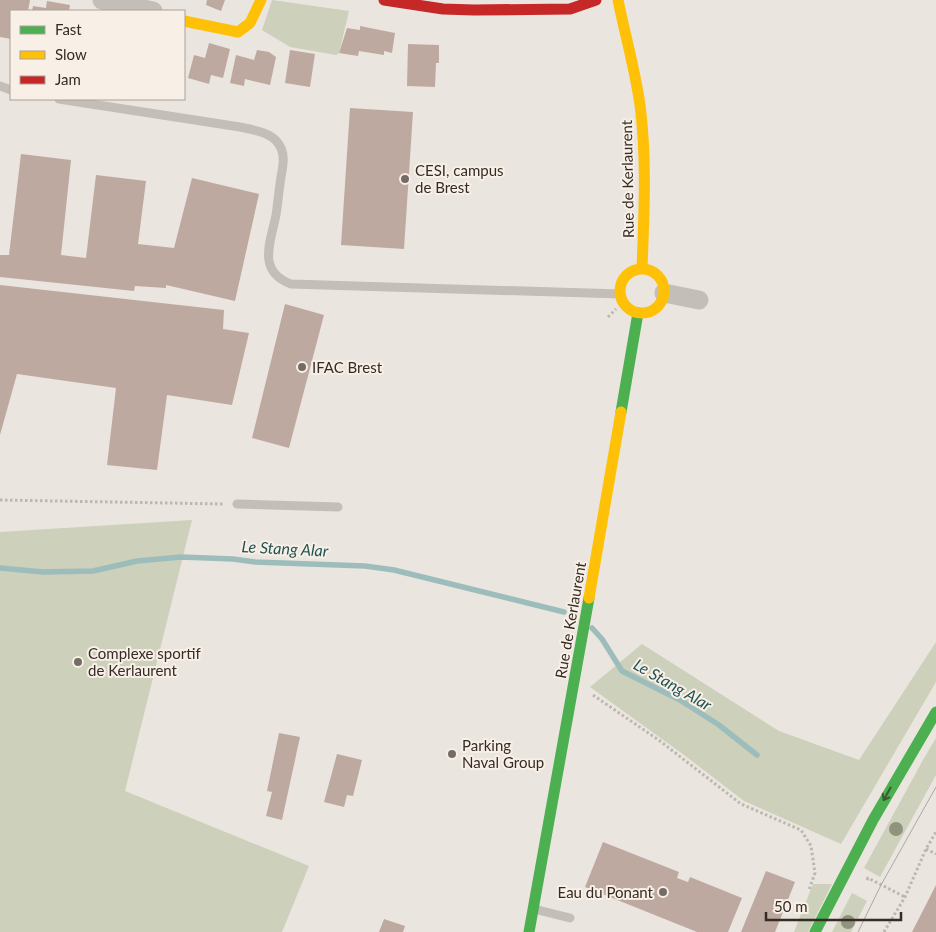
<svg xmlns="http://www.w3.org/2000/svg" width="936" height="932" font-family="Lato,sans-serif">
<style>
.green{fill:#cdd0ba}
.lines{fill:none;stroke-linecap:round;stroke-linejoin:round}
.stream{stroke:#9cbdbb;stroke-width:5.5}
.building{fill:#bea9a1}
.path{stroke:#bdb6b1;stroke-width:3;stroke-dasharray:2.5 2.5;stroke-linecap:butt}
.lane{stroke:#c4beb9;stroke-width:9}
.street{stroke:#c4beb9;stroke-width:19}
.fast{stroke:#4caf50;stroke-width:11}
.slow{stroke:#ffc107;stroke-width:11}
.jam{stroke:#c62828;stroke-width:11}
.tram{stroke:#aca7a3;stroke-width:1}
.tree{fill:#90947d}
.oneway{stroke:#3d5935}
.poi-dot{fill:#756c67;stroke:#f8f0e6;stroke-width:2}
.labels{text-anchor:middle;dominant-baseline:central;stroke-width:4;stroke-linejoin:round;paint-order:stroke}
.poi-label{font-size:15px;fill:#352b27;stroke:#f8f0e6;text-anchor:start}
.street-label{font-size:15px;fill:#352b27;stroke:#f8f0e6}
.water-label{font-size:16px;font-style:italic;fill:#1e5354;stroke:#f8f0e6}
</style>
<rect width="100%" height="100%" fill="#ebe5df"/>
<!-- green -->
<path class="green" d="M 272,0 L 349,11 L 339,53 L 336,55 L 290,47 L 262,30 Z
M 192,520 L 125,791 L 309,866 L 282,932 L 0,932 L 0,532 Z
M 936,642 L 936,682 L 841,844 L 744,801 L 684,755 L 590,687 L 642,644 L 779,731 L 859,760 Z
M 936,738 L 936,775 L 880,877 L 864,868 L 923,760 Z
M 813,884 L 832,884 L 808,932 L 794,932 Z
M 852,893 L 867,901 L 851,932 L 832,932 Z"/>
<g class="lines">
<!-- stream -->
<path class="stream" d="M 0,568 L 43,572 L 93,571 L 137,561 L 181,557 L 233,559 L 255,562 L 365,566 L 394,570 L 564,612
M 592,628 L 602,639 L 622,671 L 680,700 L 719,725 L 757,755"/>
</g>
<!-- building -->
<path class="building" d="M 0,0 L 30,0 L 28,11 L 11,11 L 11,39 L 0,37 Z
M 207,0 L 225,0 L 221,11 L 206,5 Z
M 47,1 L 70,5 L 69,11 L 32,11 L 33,6 L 46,8 Z
M 360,26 L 395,33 L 392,53 L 384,51 L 384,55 L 359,51 L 358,56 L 339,53 L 347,28 L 360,30 Z
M 209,43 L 230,49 L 223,78 L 211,75 L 209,84 L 188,78 L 194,55 L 205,58 Z
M 408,44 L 439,45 L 439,63 L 436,63 L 435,87 L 407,86 Z
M 257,50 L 269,52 L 276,57 L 270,85 L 245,79 L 244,86 L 230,83 L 236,55 L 254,60 Z
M 290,50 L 315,54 L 310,87 L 285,83 Z
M 350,108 L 413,112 L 404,249 L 341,245 Z
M 21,154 L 71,160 L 61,255 L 86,258 L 96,175 L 146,181 L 138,244 L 174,248 L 192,178 L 259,194 L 235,301 L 166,285 L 166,288 L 135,286 L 134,291 L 0,277 L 0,255 L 9,255 Z
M 0,285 L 224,310 L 223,329 L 249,333 L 232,405 L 167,395 L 157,470 L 107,465 L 116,388 L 17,374 L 0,435 Z
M 285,304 L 324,315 L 289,448 L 252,438 Z
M 279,733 L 300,737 L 282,820 L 266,816 L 272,792 L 267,791 Z
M 337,754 L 362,760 L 353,796 L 347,795 L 344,807 L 324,802 Z
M 603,842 L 679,872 L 677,878 L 688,882 L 690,877 L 742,898 L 728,932 L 697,932 L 585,887 Z
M 766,871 L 795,882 L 775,932 L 741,932 Z
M 936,885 L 936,932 L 912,932 Z
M 384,919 L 405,926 L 403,932 L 379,932 Z"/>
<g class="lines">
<!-- path -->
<path class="path" d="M 608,317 L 616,309
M 0,500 L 224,504
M 593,695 L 660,741 L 741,804 L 801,830 L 811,846 L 815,873 L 809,890
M 926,849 L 936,854
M 867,880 L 868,878 L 905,897
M 884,932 L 905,897 L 926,849 L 936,832"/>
<!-- lane -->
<path class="lane" d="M 0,86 L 11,90
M 59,99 L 240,127 C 253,130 270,132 278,143 C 286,154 283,165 281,177 C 279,189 278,202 276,215 C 271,241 256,271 291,284 L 621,294
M 237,504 L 338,507
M 534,909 L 570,918"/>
<!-- street -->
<path class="street" d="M 102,0 L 153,11
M 664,293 L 699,300"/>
<!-- fast -->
<path class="fast" d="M 621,412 L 638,313
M 529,932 L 589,598
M 815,932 L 873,820 L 936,712"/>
<!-- slow -->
<path class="slow" d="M 618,0 C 625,35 635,69 640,105 C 647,159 644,214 642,269
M 184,21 L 238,32 L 250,23 L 261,0
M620 291a22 22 0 1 1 44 0a22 22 0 1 1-44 0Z
M 589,598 L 621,412"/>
<!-- jam -->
<path class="jam" d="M 384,0 L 443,9 L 474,10 L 570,9 L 596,0"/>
<!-- tram -->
<path class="tram" d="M 858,932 L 881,885 L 936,787"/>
</g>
<!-- trees -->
<g class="tree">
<circle cx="896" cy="829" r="7"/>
<circle cx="848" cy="922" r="7"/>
</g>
<!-- one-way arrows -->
<defs><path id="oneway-shaft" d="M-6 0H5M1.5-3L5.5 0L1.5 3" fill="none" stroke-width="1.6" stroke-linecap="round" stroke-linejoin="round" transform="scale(1.25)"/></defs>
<use class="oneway" href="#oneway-shaft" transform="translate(887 794) rotate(119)"/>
<!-- markers -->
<g class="poi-dot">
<circle cx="405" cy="179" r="5"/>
<circle cx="302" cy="367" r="5"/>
<circle cx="78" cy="662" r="5"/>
<circle cx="452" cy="754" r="5"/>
<circle cx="663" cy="892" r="5"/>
</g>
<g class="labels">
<!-- poi labels -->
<g class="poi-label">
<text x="415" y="170">CESI, campus<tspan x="415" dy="17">de Brest</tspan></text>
<text x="312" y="367">IFAC Brest</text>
<text x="88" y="653">Complexe sportif<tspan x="88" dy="17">de Kerlaurent</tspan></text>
<text x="462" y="745">Parking<tspan x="462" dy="17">Naval Group</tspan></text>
<text x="653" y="892" text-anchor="end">Eau du Ponant</text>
</g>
<!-- street labels -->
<g class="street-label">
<text transform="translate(627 179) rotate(-91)">Rue de Kerlaurent</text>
<text transform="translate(570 620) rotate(-80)">Rue de Kerlaurent</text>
</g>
<!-- water labels -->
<g class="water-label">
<text transform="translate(285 548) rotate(3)">Le Stang Alar</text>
<text transform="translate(673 684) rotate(30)">Le Stang Alar</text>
</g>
</g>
<!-- legend -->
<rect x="10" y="10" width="175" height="90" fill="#f8f0e6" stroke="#aaa19a"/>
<rect x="20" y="26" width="25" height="8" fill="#4caf50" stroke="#aaa19a"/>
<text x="55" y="35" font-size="15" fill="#352b27">Fast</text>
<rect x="20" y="51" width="25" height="8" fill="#ffc107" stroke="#aaa19a"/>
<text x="55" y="60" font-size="15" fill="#352b27">Slow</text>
<rect x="20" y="76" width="25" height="8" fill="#c62828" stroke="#aaa19a"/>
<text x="55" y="85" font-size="15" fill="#352b27">Jam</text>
<!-- scale -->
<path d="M766 912v8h135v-8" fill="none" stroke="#352b27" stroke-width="2.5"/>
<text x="774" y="912" font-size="15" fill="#352b27" stroke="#f8f0e6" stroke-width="4" paint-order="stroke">50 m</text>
</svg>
